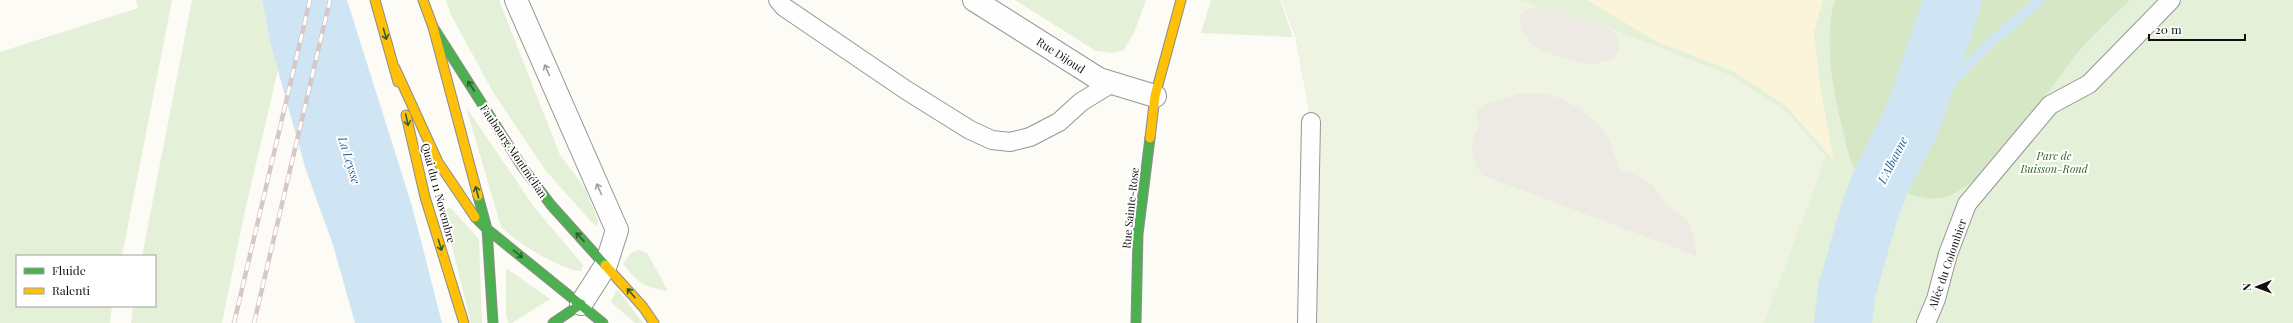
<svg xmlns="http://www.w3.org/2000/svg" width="2293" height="323" font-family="'Playfair Display',serif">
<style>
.green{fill:#e5f0d8}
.forest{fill:#d6e7c6}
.sand{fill:#f9f4da}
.pitch{fill:#eef4e1}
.plaza{fill:#eceae2}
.water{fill:#cfe5f3}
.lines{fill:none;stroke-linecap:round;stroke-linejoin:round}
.stream{stroke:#cfe5f3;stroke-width:10}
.river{stroke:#cfe5f3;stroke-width:58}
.lane-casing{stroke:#969694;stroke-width:20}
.street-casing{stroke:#969694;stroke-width:24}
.fast-casing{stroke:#8d8c8a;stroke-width:11}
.slow-casing{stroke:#8d8c8a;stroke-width:11}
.lane{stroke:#fffefe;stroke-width:18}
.street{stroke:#fffefe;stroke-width:22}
.fast{stroke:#4caf50;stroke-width:9}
.slow{stroke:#ffc107;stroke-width:9}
.rail-casing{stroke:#d7c7c6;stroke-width:4.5}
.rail{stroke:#fff;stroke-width:3;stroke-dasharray:9;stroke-linecap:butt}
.oneway{stroke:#2e6030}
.oneway2{stroke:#9f9f9f}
.labels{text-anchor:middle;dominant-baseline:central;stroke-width:4;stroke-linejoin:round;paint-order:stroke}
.street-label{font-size:11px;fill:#101010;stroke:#fff}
.park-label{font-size:11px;font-style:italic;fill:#2e6424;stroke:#fff}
.water-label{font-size:12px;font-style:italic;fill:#215f9a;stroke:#fff}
</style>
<rect width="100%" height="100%" fill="#fcfbf6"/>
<!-- green -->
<path class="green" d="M 136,0 L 172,0 L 122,256 L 17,256 L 17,306 L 112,306 L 110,323 L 0,323 L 0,52 L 138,8 Z
M 192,0 L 262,0 L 270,42 L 278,70 L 244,215 L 222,323 L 131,323 L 133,306 L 155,306 L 155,256 L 142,256 Z
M 446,0 L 499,0 L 560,155 L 585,188 L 598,221 L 596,227 L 546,171 L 493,92 L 451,15 Z
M 1015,0 L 1146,0 L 1135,30 L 1124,50 L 1113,53 L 1096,51 Z
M 1211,0 L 1280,0 L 1293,37 L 1201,33 Z
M 1281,0 L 2293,0 L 2293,323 L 1763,323 L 1311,122 L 1295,35 Z
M 466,107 L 534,207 L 583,265 L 581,271 C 562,271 514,241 501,227 Z
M 445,208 L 451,208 L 479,239 L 482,323 L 471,323 L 444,214 Z
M 639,250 L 647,253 L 668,291 C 642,287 639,283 623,264 L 631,253 Z
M 506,268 L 550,299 L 512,323 L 508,323 L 506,313 Z
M 617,289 L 643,323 L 635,323 L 611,302 Z"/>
<!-- forest -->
<path class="forest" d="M 1835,0 L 2130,0 C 2112,18 2091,36 2075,56 C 2045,94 1990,184 1945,197 C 1926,202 1907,193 1889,187 C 1867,180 1854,176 1848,152 C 1837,106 1821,47 1835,0 Z"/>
<!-- sand -->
<path class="sand" d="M 1587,0 L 1823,0 L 1814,32 L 1821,91 L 1834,161 L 1787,107 L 1733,71 L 1659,43 Z"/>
<!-- pitch -->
<path class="pitch" d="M 1281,0 L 1518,0 L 1610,28 L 1732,76 L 1785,110 L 1826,157 L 1764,323 L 1307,323 L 1311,122 L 1296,34 Z"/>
<!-- plaza -->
<path class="plaza" d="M 1538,6 L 1611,29 L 1617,36 L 1619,50 L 1615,58 L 1595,64 L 1579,63 L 1545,52 L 1530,42 L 1522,31 L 1519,19 L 1524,11 Z
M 1522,93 L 1539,93 L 1557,97 L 1579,108 L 1595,121 L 1609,140 L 1620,170 L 1631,173 L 1652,184 L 1669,207 L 1681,214 L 1689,223 L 1694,237 L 1697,256 L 1482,175 L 1477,167 L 1472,149 L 1473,137 L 1480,128 L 1476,116 L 1478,110 L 1488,104 Z"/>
<!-- water -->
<path class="water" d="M 262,0 L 347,0 L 412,206 L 442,323 L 355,323 L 333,245 L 305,167 L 270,42 Z
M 1869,213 L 1873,220 L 1873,229 L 1861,282 L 1855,323 L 1828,323 L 1833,292 L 1862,214 Z"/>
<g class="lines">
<!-- stream -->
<path class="stream" d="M 1912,121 L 1992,41 L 2040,0"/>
<!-- river -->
<path class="river" d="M 1843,323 L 1847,290 L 1869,213 L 1880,183 L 1912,121 L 1953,0"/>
<defs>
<path id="lane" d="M 778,0 L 784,7 L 906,90 L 970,130 L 992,140 L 1010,142 L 1030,137 L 1059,122 L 1081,102 L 1112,83
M 1307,323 L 1311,122
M 1926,323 L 1936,299 L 1948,254 L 1967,204 L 2050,105 L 2089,84 L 2171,0"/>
<path id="street" d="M 516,0 L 617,230 L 606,265 L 581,304
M 974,0 L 1099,79 L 1155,96"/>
<path id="fast" d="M 433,27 L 523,168 L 551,205 L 605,265
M 478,196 L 487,229 L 493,323
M 475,217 L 487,229 L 603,323
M 553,323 L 581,304
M 1136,323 L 1138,234 L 1150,138"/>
<path id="slow" d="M 375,0 L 398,82
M 423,0 L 433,27 L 478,196
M 395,68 L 438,162 L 475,217
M 406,115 L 425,197 L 464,323
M 1150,138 L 1155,96 L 1181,0
M 605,265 L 643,307 L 654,323"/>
</defs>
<!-- lane casing -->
<use href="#lane" class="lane-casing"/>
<!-- street casing -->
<use href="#street" class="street-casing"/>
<!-- fast casing -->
<use href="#fast" class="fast-casing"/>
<!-- slow casing -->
<use href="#slow" class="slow-casing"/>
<!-- lane -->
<use href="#lane" class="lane"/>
<!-- street -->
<use href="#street" class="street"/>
<!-- fast -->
<use href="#fast" class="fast"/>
<!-- slow -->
<use href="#slow" class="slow"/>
<defs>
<path id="rail" d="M 234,323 L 310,0
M 254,323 L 330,0"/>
</defs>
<!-- rail casing -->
<use href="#rail" class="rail-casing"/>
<!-- rail -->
<use href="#rail" class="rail"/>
</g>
<!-- one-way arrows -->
<defs><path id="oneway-shaft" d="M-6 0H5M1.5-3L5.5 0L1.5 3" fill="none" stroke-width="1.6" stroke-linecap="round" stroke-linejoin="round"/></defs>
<g class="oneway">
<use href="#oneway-shaft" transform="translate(385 34) rotate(74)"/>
<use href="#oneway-shaft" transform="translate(471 86) rotate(-123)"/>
<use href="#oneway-shaft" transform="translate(407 120) rotate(77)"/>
<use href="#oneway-shaft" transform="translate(477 192) rotate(-105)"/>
<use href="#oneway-shaft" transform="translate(580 237) rotate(-133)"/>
<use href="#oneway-shaft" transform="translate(440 245) rotate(73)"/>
<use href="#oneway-shaft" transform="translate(518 254) rotate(39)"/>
<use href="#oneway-shaft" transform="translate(631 293) rotate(-131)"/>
</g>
<g class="oneway2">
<use href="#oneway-shaft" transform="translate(547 70) rotate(-114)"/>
<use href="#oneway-shaft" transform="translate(599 189) rotate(-114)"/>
</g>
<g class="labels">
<!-- street labels -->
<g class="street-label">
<text transform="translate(1061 55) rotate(33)">Rue Dijoud</text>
<text transform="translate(514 151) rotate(56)">Faubourg Montmélian</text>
<text transform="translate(439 193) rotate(75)">Quai du 11 Novembre</text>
<text transform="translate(1130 208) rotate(-84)">Rue Sainte-Rose</text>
<text transform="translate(1947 264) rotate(-71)">Allée du Colombier</text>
</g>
<!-- park labels -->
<g class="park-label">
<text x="2054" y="155">Parc de<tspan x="2054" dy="13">Buisson-Rond</tspan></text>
</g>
<!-- water labels -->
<g class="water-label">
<text transform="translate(350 160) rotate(73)">La Leysse</text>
<text transform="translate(1892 160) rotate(-63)">L'Albanne</text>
</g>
</g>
<!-- legend -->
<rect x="16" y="255" width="140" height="52" fill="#ffffff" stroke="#9f9f9f"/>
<rect x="24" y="268" width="20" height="6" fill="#4caf50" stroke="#9f9f9f"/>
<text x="52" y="275" font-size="12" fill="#101010">Fluide</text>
<rect x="24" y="288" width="20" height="6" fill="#ffc107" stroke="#9f9f9f"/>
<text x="52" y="295" font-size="12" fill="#101010">Ralenti</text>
<!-- north arrow -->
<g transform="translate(2257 287) rotate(269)" stroke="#ffffff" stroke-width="3" paint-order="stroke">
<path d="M0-3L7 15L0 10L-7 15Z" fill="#101010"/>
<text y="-6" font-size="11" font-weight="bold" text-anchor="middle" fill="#101010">N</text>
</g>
<!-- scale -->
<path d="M2149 34v6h96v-6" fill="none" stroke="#101010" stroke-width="2"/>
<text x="2155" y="34" font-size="12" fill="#101010" stroke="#ffffff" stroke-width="3" paint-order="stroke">20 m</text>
</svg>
